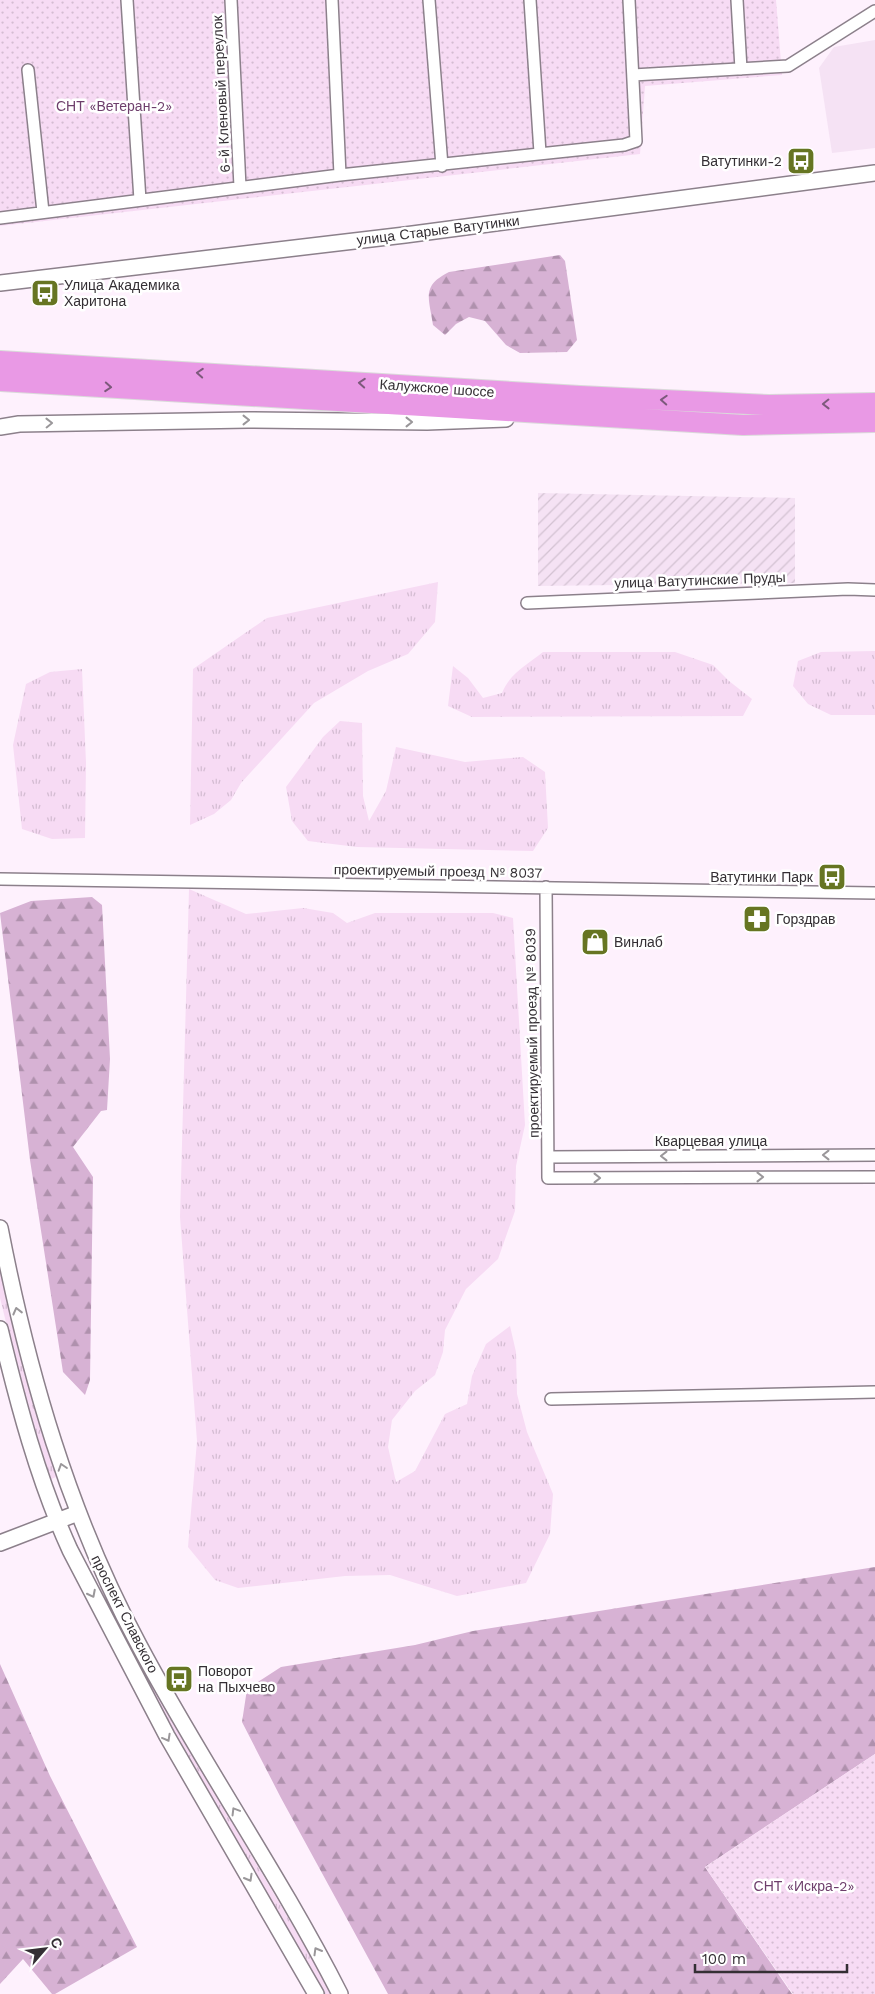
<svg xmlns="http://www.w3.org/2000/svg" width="875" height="1994" font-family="'Work Sans',sans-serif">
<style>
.built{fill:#f5e2f4}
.industrial{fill:url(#industrial-furrows)}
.grass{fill:url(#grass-tufts)}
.forest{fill:url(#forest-firs)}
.garden{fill:url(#garden-dots)}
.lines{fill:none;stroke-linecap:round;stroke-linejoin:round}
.street-casing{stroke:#8c808b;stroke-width:14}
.secondary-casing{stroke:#8c808b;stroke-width:18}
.highway-casing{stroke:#dadada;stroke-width:22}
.street{stroke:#fff;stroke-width:11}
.secondary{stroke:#fff;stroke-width:15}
.highway{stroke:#e999e5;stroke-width:20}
.oneway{stroke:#7c597b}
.oneway2{stroke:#9a979a}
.labels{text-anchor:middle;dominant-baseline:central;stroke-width:5;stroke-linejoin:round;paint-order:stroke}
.street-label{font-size:14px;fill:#342f34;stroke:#fff}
.park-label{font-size:14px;fill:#6e3f6c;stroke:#fff}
.poi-label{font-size:14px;fill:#342f34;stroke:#fff;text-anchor:start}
</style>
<defs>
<pattern id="industrial-furrows" width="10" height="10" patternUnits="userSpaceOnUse" patternTransform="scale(1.25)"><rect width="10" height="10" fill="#f5e2f4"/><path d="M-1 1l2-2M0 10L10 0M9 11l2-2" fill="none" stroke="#d3c2d2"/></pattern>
<pattern id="grass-tufts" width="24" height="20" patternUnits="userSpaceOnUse" patternTransform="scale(1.25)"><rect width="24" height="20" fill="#f7dbf4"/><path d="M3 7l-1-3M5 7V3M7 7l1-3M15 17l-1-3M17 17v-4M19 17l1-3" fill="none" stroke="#d4bcd2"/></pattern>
<pattern id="forest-firs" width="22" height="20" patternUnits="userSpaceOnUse" patternTransform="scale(1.25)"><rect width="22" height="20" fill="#d7b2d4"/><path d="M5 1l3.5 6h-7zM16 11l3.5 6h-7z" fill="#af91ad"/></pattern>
<pattern id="garden-dots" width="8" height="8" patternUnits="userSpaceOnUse" patternTransform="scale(1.25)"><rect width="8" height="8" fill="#f7dbf4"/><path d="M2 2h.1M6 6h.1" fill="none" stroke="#d4bcd2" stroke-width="1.8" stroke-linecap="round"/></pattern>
</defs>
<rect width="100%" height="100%" fill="#fef1fd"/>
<!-- built -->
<path class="built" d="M 875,40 L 875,148 L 832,153 L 819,68 L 834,47 Z"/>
<!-- industrial -->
<path class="industrial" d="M 538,493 L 795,498 L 795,583 L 538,586 Z"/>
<!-- grass -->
<path class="grass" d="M 438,582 L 435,622 L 408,654 L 368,671 L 314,703 L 241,783 L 231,800 L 214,814 L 190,825 L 193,669 L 267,618 Z
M 875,651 L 875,715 L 831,715 L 808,704 L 793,686 L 798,661 L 821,652 Z
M 543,652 L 675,652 L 713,665 L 729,681 L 752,699 L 743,716 L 472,717 L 448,706 L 453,666 L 468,678 L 483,698 L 502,693 C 510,673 527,665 543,652 Z
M 82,669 L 86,763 L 85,838 L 52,839 L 22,829 L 13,745 L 26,684 L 50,672 Z
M 340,721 L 362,723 L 363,796 L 369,821 L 386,791 L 396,747 L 465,762 L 523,757 L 545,772 L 548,828 L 533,851 L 357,847 L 308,841 L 292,821 L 286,787 L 323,737 Z
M 189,889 L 246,914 L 303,908 L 333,913 L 347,923 L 375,913 L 493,913 L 513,918 L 525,1125 L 516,1166 L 515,1211 L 498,1259 L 466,1289 L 445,1330 L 443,1352 L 435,1375 L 415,1391 L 392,1420 L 388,1447 L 396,1482 L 415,1471 L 445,1414 L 467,1404 L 472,1376 L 486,1344 L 510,1326 L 516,1352 L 517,1394 L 527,1432 L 553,1494 L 550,1534 L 526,1583 L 457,1596 L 390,1575 L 345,1576 L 238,1588 L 215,1580 L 188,1547 L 197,1441 L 180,1217 Z
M 0,1262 C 13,1335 36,1406 59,1476 L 51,1479 L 23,1391 L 0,1298 Z
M 129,1647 L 317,1967 L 331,1994 L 324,1994 L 127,1648 Z"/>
<!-- forest -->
<path class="forest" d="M 560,255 L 565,261 L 577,340 L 567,352 L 520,353 L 506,345 L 485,321 L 469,317 L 456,324 L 445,335 L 433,325 C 429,298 421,286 449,272 Z
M 92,897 L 102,905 L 110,1059 L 107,1110 L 101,1111 L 73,1147 L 93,1177 L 90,1380 L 85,1395 L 63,1372 L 30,1160 L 0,913 L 31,901 Z
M 875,1567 L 875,1754 L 705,1867 L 792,1994 L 388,1994 L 281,1798 L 242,1722 L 247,1689 L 281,1667 L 415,1645 L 473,1631 Z
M 0,1664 L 50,1776 L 137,1947 L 55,1994 L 52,1994 L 23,1959 L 0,1984 Z"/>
<!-- garden -->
<path class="garden" d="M 0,0 L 776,0 L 782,75 L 645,86 L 640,154 L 0,226 Z
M 875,1754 L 875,1994 L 793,1994 L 705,1867 Z"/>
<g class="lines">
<defs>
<path id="street" d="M 127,0 L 140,200
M 231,0 L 240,187
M 332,0 L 340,175
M 429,0 L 442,166
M 530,0 L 540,153
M 737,0 L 741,69
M 28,70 L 43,212
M 633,75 L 788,66 L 875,11
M 0,218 L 340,175 L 624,145 L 636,141 L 629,0
M 527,603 L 848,589 L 875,590
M 0,879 L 875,893
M 546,887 L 548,1178 L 875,1177
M 548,1157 L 875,1155
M 551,1399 L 875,1392"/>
<path id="secondary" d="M 0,283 L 405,235 L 875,173
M 0,427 L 19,424 L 248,420 L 427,422 L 506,419
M 0,1228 C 28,1373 69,1515 139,1645 C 202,1764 279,1874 340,1994
M 0,1329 C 18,1404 38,1480 70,1550 L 167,1736 L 316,1994
M 0,1543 L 78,1513"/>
<path id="highway" d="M 0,361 L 580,396 L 769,405 L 875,403
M 0,381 L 743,425 L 875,422"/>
</defs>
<!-- street casing -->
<use href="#street" class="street-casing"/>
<!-- secondary casing -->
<use href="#secondary" class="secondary-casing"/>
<!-- highway casing -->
<use href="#highway" class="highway-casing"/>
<!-- street -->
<use href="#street" class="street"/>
<!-- secondary -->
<use href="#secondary" class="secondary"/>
<!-- highway -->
<use href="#highway" class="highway"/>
</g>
<!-- one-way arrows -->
<defs><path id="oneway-chevron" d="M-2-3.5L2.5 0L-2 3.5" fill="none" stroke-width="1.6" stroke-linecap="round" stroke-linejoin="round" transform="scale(1.25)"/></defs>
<g class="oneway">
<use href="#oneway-chevron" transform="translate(200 373) rotate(-176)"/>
<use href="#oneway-chevron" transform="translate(362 383) rotate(-176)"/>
<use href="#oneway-chevron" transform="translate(108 387) rotate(4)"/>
<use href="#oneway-chevron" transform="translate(664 400) rotate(-177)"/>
<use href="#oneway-chevron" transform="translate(826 404) rotate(179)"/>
</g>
<g class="oneway2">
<use href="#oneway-chevron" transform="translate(246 420)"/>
<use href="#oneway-chevron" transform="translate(409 422)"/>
<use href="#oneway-chevron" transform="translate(49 423) rotate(-1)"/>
<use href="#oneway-chevron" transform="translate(826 1155) rotate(180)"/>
<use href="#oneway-chevron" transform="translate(664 1156) rotate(180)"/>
<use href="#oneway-chevron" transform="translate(760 1177)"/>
<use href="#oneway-chevron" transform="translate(597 1178)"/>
<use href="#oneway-chevron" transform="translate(17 1311) rotate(-104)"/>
<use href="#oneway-chevron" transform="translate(62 1467) rotate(-108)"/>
<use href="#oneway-chevron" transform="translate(92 1594) rotate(63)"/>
<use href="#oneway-chevron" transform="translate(167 1738) rotate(61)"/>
<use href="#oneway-chevron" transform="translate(235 1811) rotate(-121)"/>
<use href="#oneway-chevron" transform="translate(249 1878) rotate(60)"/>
<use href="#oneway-chevron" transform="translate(317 1951) rotate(-120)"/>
</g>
<!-- icons -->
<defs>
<symbol id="bus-square" viewBox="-11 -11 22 22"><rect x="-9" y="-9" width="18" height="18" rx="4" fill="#667522" stroke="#fff"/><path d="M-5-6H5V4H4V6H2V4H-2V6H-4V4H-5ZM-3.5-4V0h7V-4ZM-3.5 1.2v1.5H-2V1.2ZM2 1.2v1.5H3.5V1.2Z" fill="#fff"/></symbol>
<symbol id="pharmacy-square" viewBox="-11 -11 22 22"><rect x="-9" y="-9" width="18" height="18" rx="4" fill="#667522" stroke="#fff"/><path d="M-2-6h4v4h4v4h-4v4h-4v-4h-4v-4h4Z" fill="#fff"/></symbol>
<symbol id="shop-square" viewBox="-11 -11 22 22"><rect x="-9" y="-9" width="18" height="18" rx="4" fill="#667522" stroke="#fff"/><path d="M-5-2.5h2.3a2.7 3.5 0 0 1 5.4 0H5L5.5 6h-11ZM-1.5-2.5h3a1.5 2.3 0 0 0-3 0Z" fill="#fff"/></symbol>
</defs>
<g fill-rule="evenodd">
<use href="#bus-square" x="785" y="145" width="32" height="32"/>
<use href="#bus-square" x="29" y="277" width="32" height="32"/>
<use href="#bus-square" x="816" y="861" width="32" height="32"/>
<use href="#pharmacy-square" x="741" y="903" width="32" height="32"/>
<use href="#shop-square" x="579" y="926" width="32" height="32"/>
<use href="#bus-square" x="163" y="1663" width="32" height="32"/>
</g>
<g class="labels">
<!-- street labels -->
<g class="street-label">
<text transform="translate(221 94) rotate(-93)">6-й Кленовый переулок</text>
<text transform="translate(438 230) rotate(-7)">улица Старые Ватутинки</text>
<text transform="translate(437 388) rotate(4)">Калужское шоссе</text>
<text transform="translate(700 580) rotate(-2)">улица Ватутинские Пруды</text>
<text transform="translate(438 871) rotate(1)">проектируемый проезд № 8037</text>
<text transform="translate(532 1033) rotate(-91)">проектируемый проезд № 8039</text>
<text x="711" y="1141">Кварцевая улица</text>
<text transform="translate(125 1614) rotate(63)">проспект Славского</text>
</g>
<!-- park labels -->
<g class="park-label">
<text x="114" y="106">СНТ «Ветеран-2»</text>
<text x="804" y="1886">СНТ «Искра-2»</text>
</g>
<!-- poi labels -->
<g class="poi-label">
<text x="782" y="161" text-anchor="end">Ватутинки-2</text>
<text x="64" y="285">Улица Академика<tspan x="64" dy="16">Харитона</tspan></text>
<text x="813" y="877" text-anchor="end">Ватутинки Парк</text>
<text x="776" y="919">Горздрав</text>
<text x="614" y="942">Винлаб</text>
<text x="198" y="1671">Поворот<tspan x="198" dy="16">на Пыхчево</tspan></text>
</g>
</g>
<!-- north arrow -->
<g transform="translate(45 1949) rotate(62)" stroke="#ffffff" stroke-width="4" paint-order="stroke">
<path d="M0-4L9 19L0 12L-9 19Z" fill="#342f34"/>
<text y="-8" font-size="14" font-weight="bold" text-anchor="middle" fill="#342f34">С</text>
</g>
<!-- scale -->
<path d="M695 1964v8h152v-8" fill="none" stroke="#342f34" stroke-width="2.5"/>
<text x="702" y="1964" font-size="15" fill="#342f34" stroke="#ffffff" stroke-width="4" paint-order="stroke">100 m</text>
</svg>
